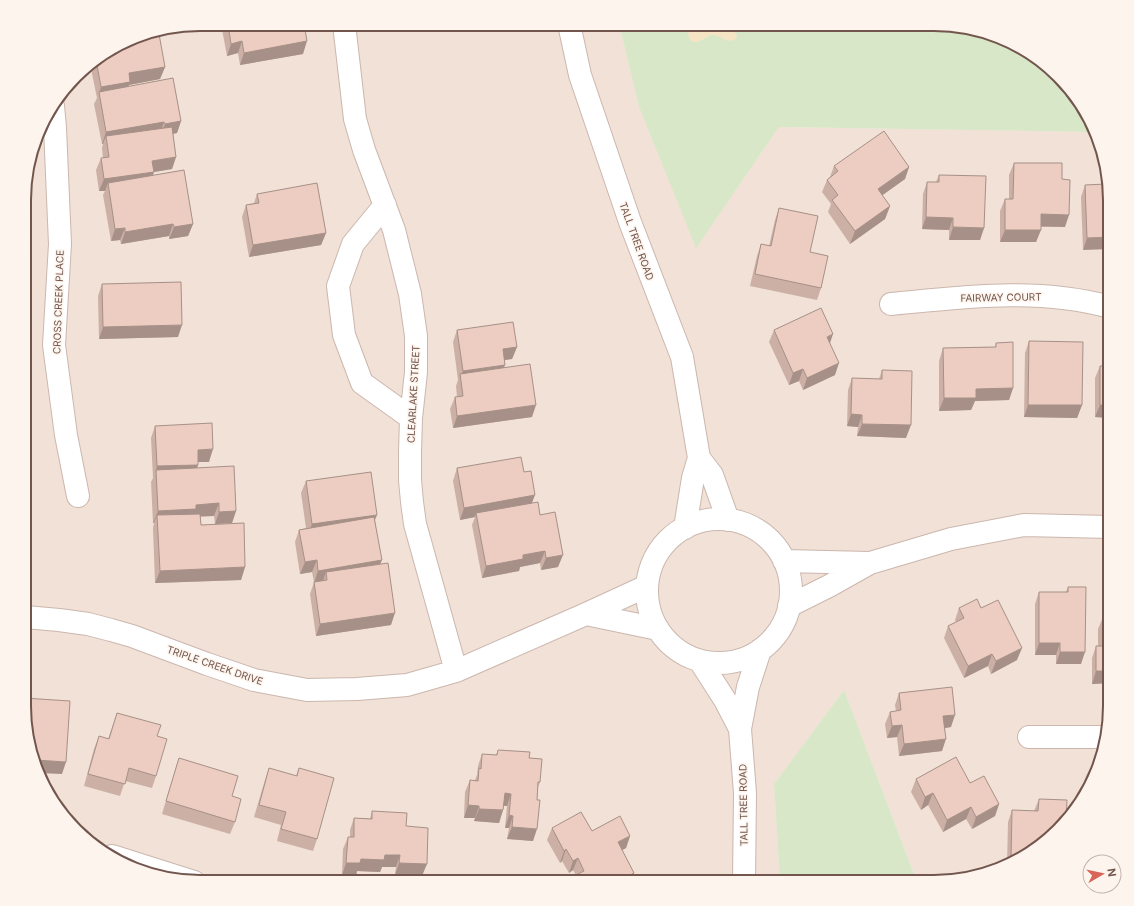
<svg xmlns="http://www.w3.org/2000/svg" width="1134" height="906" font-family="Inter,sans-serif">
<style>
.residential{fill:#f1e1d6}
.green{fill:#d8e7c7}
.sand{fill:#f6e5c5}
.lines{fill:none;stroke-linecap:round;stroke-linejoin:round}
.minor-casing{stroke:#cbb7ae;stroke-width:24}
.minor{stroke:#fff;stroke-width:22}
.wall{fill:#ccb0a6}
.shaded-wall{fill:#a69087}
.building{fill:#edcdc1;stroke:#a69087}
.labels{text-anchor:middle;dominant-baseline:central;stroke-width:3;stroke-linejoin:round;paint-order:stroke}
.street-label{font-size:10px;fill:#72564e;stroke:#fdf5ed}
.rim{fill:none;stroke:#72564e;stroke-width:2}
</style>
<rect width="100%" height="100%" fill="#faf0e7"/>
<!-- residential -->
<path class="residential" d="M 200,24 L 619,24 L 639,107 L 696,247 L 779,127 L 1094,132 L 1110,200 L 1110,718 L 1097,774 L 1066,822 L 1002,869 L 934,882 L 917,882 L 844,690 L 774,784 L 780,882 L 189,882 L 133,869 L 84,838 L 42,784 L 24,718 L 26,177 L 47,112 L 84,67 L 143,33 Z"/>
<!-- green -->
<path class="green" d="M 619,24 L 945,24 L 1001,37 L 1050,68 L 1092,122 L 1094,132 L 779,127 L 696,248 L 639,107 Z
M 844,690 L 917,882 L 780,882 L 774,784 Z"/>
<!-- sand -->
<path class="sand" d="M 690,24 C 703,24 734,20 737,37 L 734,40 C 723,43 721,34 712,35 C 706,36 701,43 694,42 C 690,41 689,38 688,35 Z"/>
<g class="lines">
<defs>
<path id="minor" d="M 344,24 L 355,119 L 364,150 L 394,230 L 410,294 L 416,336 L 416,372 L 411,418 L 410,452 L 410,480 L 412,502 L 415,524 L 456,671
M 569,24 L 580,75 L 630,222 L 682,357 L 699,458 L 712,475 L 728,520
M 53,106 L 55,128 L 60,244 L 54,345 L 66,435 L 78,496
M 385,205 L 353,244 L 338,286 L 344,335 L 362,383 L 411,418
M 891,304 C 964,297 1038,287 1110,307
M647 591a72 72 0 1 1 144 0a72 72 0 1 1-144 0Z
M 685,528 L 693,478 L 699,458
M 784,561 L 869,563
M 789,606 L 829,586 L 870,563 L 951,539 L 1024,525 L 1110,527
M 586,614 L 658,629
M 25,617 L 59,620 L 88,624 L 111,630 L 132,636 L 207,664 L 254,680 L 307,690 L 357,689 L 407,685 L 456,671 L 586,614 L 647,586
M 700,661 L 725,700 L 740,729
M 1029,737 L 1105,737
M 112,856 L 194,882
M 744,882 L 745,793 L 740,729 L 748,687 L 760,650"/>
</defs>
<!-- minor casing -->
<use href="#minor" class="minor-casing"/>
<!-- minor -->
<use href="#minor" class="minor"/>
</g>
<!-- wall -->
<path class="wall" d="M 221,24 L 304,24 L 303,54 L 240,65 L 238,53 L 227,56 Z
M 135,38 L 165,67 L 160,79 L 129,85 L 128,86 L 181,121 L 177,133 L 173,134 L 176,157 L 172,169 L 154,172 L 153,175 L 193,224 L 188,236 L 169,239 L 169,236 L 121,244 L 120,240 L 111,241 L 103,195 L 105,191 L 99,191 L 96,170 L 101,158 L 103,158 L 102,148 L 103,144 L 102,144 L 94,104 L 97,98 L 90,64 Z
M 1014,163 L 1062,179 L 1065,227 L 1041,227 L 1036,242 L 1000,242 L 1000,211 L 1005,199 L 1009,199 L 1009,175 Z
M 834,166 L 909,167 L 905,179 L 882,195 L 890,206 L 885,219 L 850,244 L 828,212 L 831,204 L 822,192 L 827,180 L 830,177 Z
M 939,175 L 984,228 L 980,240 L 949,240 L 949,230 L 922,229 L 923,194 L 927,182 L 936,182 Z
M 1085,185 L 1110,200 L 1083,250 L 1081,197 Z
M 257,194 L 326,233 L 321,245 L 249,257 L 242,217 L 246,205 L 254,203 Z
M 779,208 L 810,252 L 821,288 L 817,300 L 750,286 L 757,256 L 761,244 L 769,246 L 775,220 Z
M 102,284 L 178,337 L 99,339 L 98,296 Z
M 457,330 L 517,347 L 512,359 L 504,360 L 505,365 L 503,368 L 532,417 L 453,428 L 450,409 L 455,397 L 457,397 L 456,386 L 458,380 L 453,342 Z
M 774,330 L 830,344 L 835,375 L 803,390 L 799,381 L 789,385 L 769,342 Z
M 1029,341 L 1082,405 L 1077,418 L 1024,417 L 1025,353 Z
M 996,343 L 1013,388 L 1009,400 L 975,401 L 971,410 L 939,411 L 939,361 L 943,348 L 995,347 Z
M 1100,366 L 1110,418 L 1095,417 L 1095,378 Z
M 882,370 L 906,438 L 857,436 L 858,427 L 847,426 L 848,390 L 852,378 L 879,379 Z
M 155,426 L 209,462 L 198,462 L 198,465 L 197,468 L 236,511 L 232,523 L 215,524 L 214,516 L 200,516 L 201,525 L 245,567 L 241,580 L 155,583 L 153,528 L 154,523 L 153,523 L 151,482 L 153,478 L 151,438 Z
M 457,468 L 524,472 L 532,503 L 540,515 L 558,567 L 541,570 L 540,563 L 520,567 L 519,571 L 482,578 L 472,525 L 475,517 L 460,520 L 453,481 Z
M 306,481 L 375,520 L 380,564 L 391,625 L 316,636 L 310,594 L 314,582 L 312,572 L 300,574 L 295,542 L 299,530 L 306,528 L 301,493 Z
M 1068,587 L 1081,664 L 1056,664 L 1056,655 L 1035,655 L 1035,604 L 1039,592 L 1066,592 Z
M 959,608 L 981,608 L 1017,660 L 991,674 L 988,666 L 964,678 L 944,638 L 948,626 L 956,622 L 955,620 Z
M 1103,617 L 1110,617 L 1110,683 L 1092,684 L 1092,658 L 1096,646 L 1098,646 L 1098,629 Z
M 899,693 L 951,727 L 945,728 L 942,751 L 899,756 L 897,737 L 887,738 L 885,724 L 890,712 L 896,711 L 895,705 Z
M 117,713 L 157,736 L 156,776 L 152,788 L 125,781 L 120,796 L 84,786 L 94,749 L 99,736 L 108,739 Z
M 498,750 L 529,758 L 540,782 L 538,787 L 533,841 L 507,839 L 509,828 L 505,828 L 507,806 L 503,806 L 503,810 L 499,823 L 474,821 L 475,818 L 464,818 L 465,792 L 470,780 L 475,780 L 477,775 L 478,766 L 482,754 L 496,755 Z
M 179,758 L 232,796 L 235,822 L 230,834 L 162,814 L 175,770 Z
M 269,768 L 296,776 L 299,768 L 317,839 L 313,851 L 277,841 L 281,825 L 254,817 L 265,780 Z
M 916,779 L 970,783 L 999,804 L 995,816 L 972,829 L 966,819 L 943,832 L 928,805 L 921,810 L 911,792 Z
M 1083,790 L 1086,790 L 1079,801 Z
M 1039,799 L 1066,822 L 1007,865 L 1008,822 L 1012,810 L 1034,811 Z
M 372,811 L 406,826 L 422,876 L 395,875 L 396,867 L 382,867 L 380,872 L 357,871 L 356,876 L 342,875 L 343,849 L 348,837 L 350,837 L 350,830 L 354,818 L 370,819 Z
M 552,828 L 592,831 L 630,836 L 626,848 L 622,850 L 634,873 L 631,882 L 575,882 L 577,877 L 573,870 L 569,873 L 562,861 L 560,863 L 547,840 Z"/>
<!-- shaded-wall -->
<path class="shaded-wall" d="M 242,41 L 238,53 L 227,56 L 231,44 Z
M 307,41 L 303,54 L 240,65 L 244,53 Z
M 165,67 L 160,79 L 129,85 L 126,94 L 99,93 L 101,87 L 129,73 Z
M 181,121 L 177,133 L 160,136 L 165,124 Z
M 164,122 L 160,134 L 106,136 L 103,144 L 102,144 L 106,132 Z
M 176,157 L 172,169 L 148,173 L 152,161 Z
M 909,167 L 905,179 L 873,202 L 878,189 Z
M 154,172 L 149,185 L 108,183 L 105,191 L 99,191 L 104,179 Z
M 890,206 L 885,219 L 850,244 L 855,231 Z
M 1041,214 L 1069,215 L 1065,227 L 1036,226 Z
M 926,217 L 953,218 L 949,230 L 922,229 Z
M 173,224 L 169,236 L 121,244 L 125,232 Z
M 193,224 L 188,236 L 169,239 L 174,227 Z
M 953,227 L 984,228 L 980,240 L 949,240 Z
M 125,228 L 120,240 L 111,241 L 115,229 Z
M 1005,230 L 1041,230 L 1036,242 L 1000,242 Z
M 326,233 L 321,245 L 249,257 L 253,245 Z
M 1110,237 L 1110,249 L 1083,250 L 1087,238 Z
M 182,325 L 178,337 L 99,339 L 103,327 Z
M 833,334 L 829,346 L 827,337 Z
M 517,347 L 512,359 L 498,361 L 503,349 Z
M 839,363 L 835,375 L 803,390 L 807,378 Z
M 505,365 L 500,377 L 460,377 L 463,371 Z
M 803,369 L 799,381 L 789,385 L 793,373 Z
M 1013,388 L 1009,400 L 975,401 L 971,410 L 939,411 L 944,398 L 976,389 Z
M 536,405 L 532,417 L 453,428 L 457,416 Z
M 1028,405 L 1082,405 L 1077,418 L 1024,417 Z
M 1100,405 L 1110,405 L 1110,418 L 1095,417 Z
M 851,414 L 862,415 L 858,427 L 847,426 Z
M 862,424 L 911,425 L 906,438 L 857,436 Z
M 213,449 L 209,462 L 193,462 L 198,450 Z
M 198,465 L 194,477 L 156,471 L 157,466 Z
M 535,495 L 530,508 L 476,513 L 475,517 L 460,520 L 464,508 Z
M 219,503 L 214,516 L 193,517 L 157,515 L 154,523 L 153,523 L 158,511 L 196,505 Z
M 236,511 L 232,523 L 215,524 L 219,512 Z
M 377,515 L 372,527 L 307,536 L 312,524 Z
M 545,551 L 540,563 L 520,567 L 519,571 L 482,578 L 486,566 L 523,555 Z
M 563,555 L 558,567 L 541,570 L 546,558 Z
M 317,560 L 312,572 L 300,574 L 305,562 Z
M 382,560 L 377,572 L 326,572 L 323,581 L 314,583 L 318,571 Z
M 245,567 L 241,580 L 155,583 L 160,571 Z
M 395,613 L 391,625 L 316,636 L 320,624 Z
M 1039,643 L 1060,643 L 1056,655 L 1035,655 Z
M 1022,648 L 1017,660 L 991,674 L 996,661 Z
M 1060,652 L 1085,652 L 1081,664 L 1056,664 Z
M 992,654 L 988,666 L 964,678 L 968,666 Z
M 1096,671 L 1110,671 L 1110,683 L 1092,684 Z
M 955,715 L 951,727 L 939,729 L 943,716 Z
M 902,725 L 897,737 L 887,738 L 892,726 Z
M 946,739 L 942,751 L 899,756 L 904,744 Z
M 36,760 L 66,762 L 62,774 L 39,773 Z
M 505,793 L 511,794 L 507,806 L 500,805 Z
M 933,793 L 928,805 L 921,810 L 925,797 Z
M 999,804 L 995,816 L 972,829 L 976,817 Z
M 468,805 L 479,806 L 475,818 L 464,818 Z
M 971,807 L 966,819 L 943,832 L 947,820 Z
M 479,809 L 503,810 L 499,823 L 474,821 Z
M 509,815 L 513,816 L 509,828 L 505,828 Z
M 512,827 L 537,829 L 533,841 L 507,839 Z
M 630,836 L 626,848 L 613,855 L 618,842 Z
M 566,849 L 562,861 L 560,863 L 564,851 Z
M 385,855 L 400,855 L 396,867 L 382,867 L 380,872 L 357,871 L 356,876 L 342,875 L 346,863 L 361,859 Z
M 578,858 L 573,870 L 569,873 L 573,861 Z
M 399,863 L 427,864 L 422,876 L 395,875 Z
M 634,873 L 631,882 L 617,882 Z"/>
<!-- building -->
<path class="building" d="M 228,24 L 304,24 L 307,41 L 244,53 L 242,41 L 231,44 Z
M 159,34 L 165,67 L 129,73 L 130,82 L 101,87 L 96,60 L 135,38 Z
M 173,78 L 181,121 L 165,124 L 164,122 L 106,132 L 99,92 Z
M 172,127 L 176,157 L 152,161 L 154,172 L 104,179 L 101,158 L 109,157 L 106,136 Z
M 884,131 L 909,167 L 878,189 L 890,206 L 855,231 L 832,200 L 838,195 L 827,180 L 838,171 L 834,166 Z
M 1014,163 L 1062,163 L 1062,179 L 1070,180 L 1069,215 L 1041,214 L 1041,230 L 1005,230 L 1005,199 L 1013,199 Z
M 184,170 L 193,224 L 174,227 L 173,224 L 125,232 L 125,228 L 115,229 L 108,183 Z
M 939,175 L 986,176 L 984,228 L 953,227 L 953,218 L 926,217 L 927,182 L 939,182 Z
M 317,183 L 326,233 L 253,245 L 246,205 L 259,203 L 257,194 Z
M 1106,184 L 1110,200 L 1110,237 L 1087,238 L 1085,185 Z
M 779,208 L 818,216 L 810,252 L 828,256 L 821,288 L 755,274 L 761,244 L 771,246 Z
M 181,282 L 182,325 L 103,327 L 102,284 Z
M 821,308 L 833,334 L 827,337 L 839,363 L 807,378 L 803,369 L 793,373 L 774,330 Z
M 513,322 L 517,347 L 503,349 L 505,365 L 463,371 L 457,330 Z
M 1029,341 L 1083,342 L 1082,405 L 1028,405 Z
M 1013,342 L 1013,388 L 976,389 L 976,398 L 944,398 L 943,348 L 996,347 L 996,343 Z
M 530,364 L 536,405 L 457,416 L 455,397 L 463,396 L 460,374 Z
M 1100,366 L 1110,366 L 1110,405 L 1100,405 Z
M 882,370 L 912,371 L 911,425 L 862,424 L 862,415 L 851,414 L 852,378 L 882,379 Z
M 25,384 L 26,384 L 27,407 L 25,407 Z
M 212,423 L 213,449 L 198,450 L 198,465 L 157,466 L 155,426 Z
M 521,457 L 524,472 L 531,471 L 535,495 L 464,508 L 457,468 Z
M 234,466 L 236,511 L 219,512 L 219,503 L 196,505 L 196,509 L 158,511 L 156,470 Z
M 371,472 L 377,515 L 312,524 L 306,481 Z
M 538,502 L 540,515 L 555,512 L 563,555 L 546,558 L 545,551 L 523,555 L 523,559 L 486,566 L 476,513 Z
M 200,514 L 201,525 L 244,523 L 245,567 L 160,571 L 157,515 Z
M 374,517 L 382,560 L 318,571 L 317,560 L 305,562 L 299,530 Z
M 388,563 L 395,613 L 320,624 L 314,582 L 327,580 L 326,572 Z
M 1068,587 L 1086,587 L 1085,652 L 1060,652 L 1060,643 L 1039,643 L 1039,592 L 1068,592 Z
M 977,599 L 981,608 L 998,600 L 1022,648 L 996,661 L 992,654 L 968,666 L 948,626 L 964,618 L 959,608 Z
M 1103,617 L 1110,617 L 1110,671 L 1096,671 L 1096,646 L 1103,646 Z
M 952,687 L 955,715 L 943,716 L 946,739 L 904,744 L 902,725 L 892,726 L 890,712 L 901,710 L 899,693 Z
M 24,698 L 70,701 L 66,762 L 36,760 L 24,718 Z
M 117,713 L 161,725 L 157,736 L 167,739 L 156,776 L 129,768 L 125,784 L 88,774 L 99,736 L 109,739 Z
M 498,750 L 530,752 L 529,758 L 542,759 L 540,782 L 538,782 L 537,800 L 540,800 L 537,829 L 512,827 L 513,816 L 509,815 L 511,794 L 505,793 L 503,810 L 479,809 L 479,806 L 468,805 L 470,780 L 478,781 L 479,768 L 481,769 L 482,754 L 497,755 Z
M 956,757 L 970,783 L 984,776 L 999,804 L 976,817 L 971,807 L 947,820 L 933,793 L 925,797 L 916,779 Z
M 179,758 L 238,776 L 232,796 L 241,799 L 235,822 L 166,801 Z
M 269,768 L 297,776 L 299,768 L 334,778 L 317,839 L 281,829 L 286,812 L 259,805 Z
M 1083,790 L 1086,790 L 1083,795 Z
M 1039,799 L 1067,800 L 1066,822 L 1013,860 L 1011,860 L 1012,810 L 1038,811 Z
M 372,811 L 407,813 L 406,826 L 428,828 L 427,864 L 399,863 L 400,855 L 385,855 L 384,860 L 361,859 L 360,863 L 346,863 L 348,837 L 354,837 L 354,818 L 372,819 Z
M 581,812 L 592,831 L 620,816 L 630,836 L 618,842 L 634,873 L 617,882 L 590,882 L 590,881 L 589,882 L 582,882 L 578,874 L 584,871 L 578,858 L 573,861 L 566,849 L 564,851 L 552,828 Z"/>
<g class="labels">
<!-- street labels -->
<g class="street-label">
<text transform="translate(637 241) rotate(70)">TALL TREE ROAD</text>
<text transform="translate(1001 297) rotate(-1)">FAIRWAY COURT</text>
<text transform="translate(58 302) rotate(-88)">CROSS CREEK PLACE</text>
<text transform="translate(413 394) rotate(-87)">CLEARLAKE STREET</text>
<text transform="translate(215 665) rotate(19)">TRIPLE CREEK DRIVE</text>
<text transform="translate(743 805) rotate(-91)">TALL TREE ROAD</text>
</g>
</g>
<!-- crop -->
<path d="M0 0H1134V906H0ZM200 31H934A169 169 0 0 1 1103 200V706A169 169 0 0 1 934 875H200A169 169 0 0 1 31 706V200A169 169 0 0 1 200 31Z" fill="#fdf5ed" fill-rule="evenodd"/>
<path class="rim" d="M200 31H934A169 169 0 0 1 1103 200V706A169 169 0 0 1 934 875H200A169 169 0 0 1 31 706V200A169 169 0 0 1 200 31Z"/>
<!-- north arrow -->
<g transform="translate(1102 874) rotate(81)"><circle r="19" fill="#fdf5ed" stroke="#c5b5ad"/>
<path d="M0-3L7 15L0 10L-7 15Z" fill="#d96458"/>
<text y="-6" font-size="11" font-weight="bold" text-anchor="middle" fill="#72564e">N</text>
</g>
</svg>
